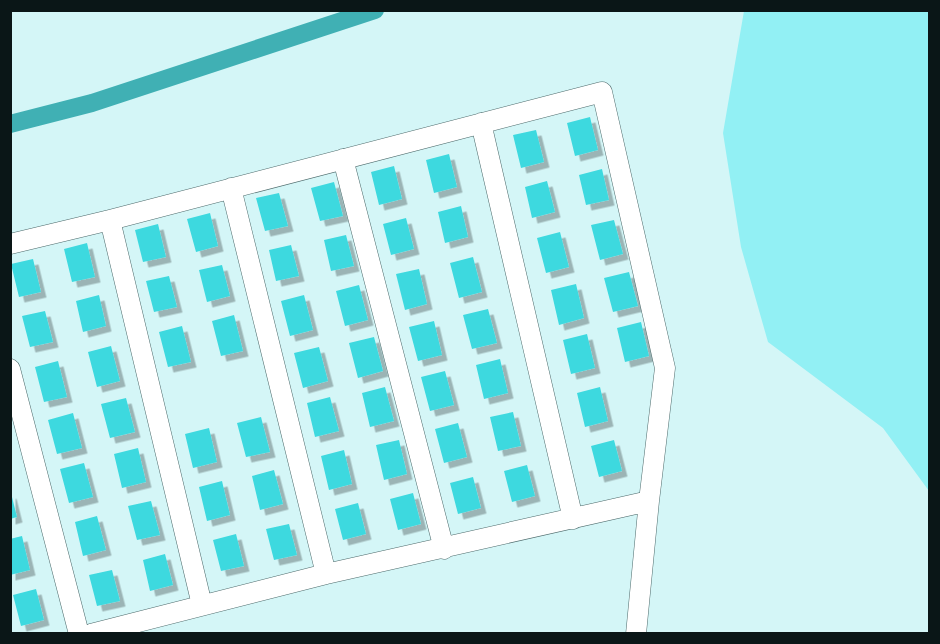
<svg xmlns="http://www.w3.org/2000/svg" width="940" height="644" font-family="'IBM Plex Sans',sans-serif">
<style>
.green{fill:#92f0f4}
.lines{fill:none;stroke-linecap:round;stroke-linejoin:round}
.canal{stroke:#40b0b4;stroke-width:18}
.building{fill:#3ed9df;filter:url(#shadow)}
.minor-casing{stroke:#4d6a6b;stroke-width:21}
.minor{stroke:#fff;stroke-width:20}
</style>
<defs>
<filter id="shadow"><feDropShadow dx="5.5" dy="5.5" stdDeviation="0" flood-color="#0004"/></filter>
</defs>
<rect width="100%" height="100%" fill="#d4f6f7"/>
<!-- green -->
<path class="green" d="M 744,11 L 929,11 L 929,491 L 883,428 L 768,342 L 741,247 L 723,133 Z"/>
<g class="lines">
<!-- canal -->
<path class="canal" d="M 10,124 L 92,103 L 375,10"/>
</g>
<!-- building -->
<path class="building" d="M 590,117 L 598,150 L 575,156 L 567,123 Z
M 536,130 L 544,162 L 521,168 L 513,135 Z
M 449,154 L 457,187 L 434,193 L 426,160 Z
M 394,166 L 402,199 L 379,205 L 371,172 Z
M 602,169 L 609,200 L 586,205 L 579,175 Z
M 547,181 L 555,212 L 532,218 L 525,187 Z
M 334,182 L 343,216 L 320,221 L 311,188 Z
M 279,193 L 288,226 L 265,231 L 256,198 Z
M 461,206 L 468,237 L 445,243 L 438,212 Z
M 210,213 L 218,246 L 196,252 L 187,219 Z
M 406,218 L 414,249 L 391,255 L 383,224 Z
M 614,220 L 623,254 L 600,260 L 591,225 Z
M 158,224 L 166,257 L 143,262 L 135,230 Z
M 560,232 L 569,267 L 546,273 L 537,238 Z
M 346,235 L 354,266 L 331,271 L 324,240 Z
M 87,243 L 95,277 L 72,282 L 64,249 Z
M 291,245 L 299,276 L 276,281 L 269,250 Z
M 473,257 L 482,292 L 459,298 L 450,263 Z
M 33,259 L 41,292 L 19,297 L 11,264 Z
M 222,265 L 230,296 L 207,302 L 199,270 Z
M 419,269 L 427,304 L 405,310 L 396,274 Z
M 629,272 L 638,306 L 613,312 L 604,278 Z
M 169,276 L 177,307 L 154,312 L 146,281 Z
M 576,284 L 584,318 L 559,325 L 551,290 Z
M 359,285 L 368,320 L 345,326 L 336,291 Z
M 99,295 L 106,326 L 83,332 L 76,301 Z
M 304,295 L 313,330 L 290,336 L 281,301 Z
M 488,309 L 497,343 L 472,349 L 463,315 Z
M 45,311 L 53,342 L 30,347 L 22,316 Z
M 234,315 L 243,351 L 221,356 L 212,321 Z
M 434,321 L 442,355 L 418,361 L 409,327 Z
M 641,322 L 649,356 L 625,362 L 617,328 Z
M 182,326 L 191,362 L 168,367 L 159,332 Z
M 587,334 L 595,368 L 571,374 L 563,340 Z
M 374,337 L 383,371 L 358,378 L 349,343 Z
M 111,346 L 120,381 L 97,387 L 88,352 Z
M 319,347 L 328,381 L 303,388 L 294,353 Z
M 500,359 L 508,393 L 484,399 L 476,365 Z
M 58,361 L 67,397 L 44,402 L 35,367 Z
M 445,371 L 454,405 L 430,411 L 421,377 Z
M 385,387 L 394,421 L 370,427 L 362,393 Z
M 600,387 L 608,421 L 585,427 L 577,393 Z
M 330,397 L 339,431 L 315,437 L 307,403 Z
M 126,398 L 135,432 L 110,438 L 101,404 Z
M 513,412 L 521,446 L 498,451 L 490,417 Z
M 73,413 L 82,448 L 57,454 L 48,420 Z
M 261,417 L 270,452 L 246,457 L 237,423 Z
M 458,423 L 467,457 L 444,463 L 435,429 Z
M 209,428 L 217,462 L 193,468 L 185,434 Z
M 399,440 L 407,474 L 384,480 L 376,445 Z
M 614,440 L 622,471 L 599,477 L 591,446 Z
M 138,448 L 146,482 L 122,488 L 114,454 Z
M 344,450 L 352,484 L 329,490 L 321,456 Z
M 84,463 L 93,497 L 69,503 L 60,469 Z
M 527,465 L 535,496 L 512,502 L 504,471 Z
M 274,470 L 283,504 L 260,510 L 252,476 Z
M 473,477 L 481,508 L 458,514 L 450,483 Z
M 222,481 L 230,515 L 207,521 L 199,487 Z
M 11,493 L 17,517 L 10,519 L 10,494 Z
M 413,493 L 421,524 L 398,530 L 390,499 Z
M 151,501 L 160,535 L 137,540 L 128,506 Z
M 358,503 L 366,534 L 343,540 L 335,509 Z
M 97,516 L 106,550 L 83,556 L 75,522 Z
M 289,524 L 297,555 L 274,560 L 266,529 Z
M 236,534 L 244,566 L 221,571 L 213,540 Z
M 22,536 L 30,570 L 10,575 L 10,539 Z
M 165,554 L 173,585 L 150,591 L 143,560 Z
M 112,570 L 120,601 L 97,606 L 89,575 Z
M 36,589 L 44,620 L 21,626 L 13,595 Z"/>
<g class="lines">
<defs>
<path id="minor" d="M 481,123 L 573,519
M 343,159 L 444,549
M 231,188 L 326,574
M 110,220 L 202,605
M 10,244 L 110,220 L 602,92 L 665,368 L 649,501 L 636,634
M 10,369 L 79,634
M 91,634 L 326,574 L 649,501"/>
</defs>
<!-- minor casing -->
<use href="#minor" class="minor-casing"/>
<!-- minor -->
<use href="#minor" class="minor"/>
</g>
<!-- border -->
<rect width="940" height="644" fill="none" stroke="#0a1617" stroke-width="24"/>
</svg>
